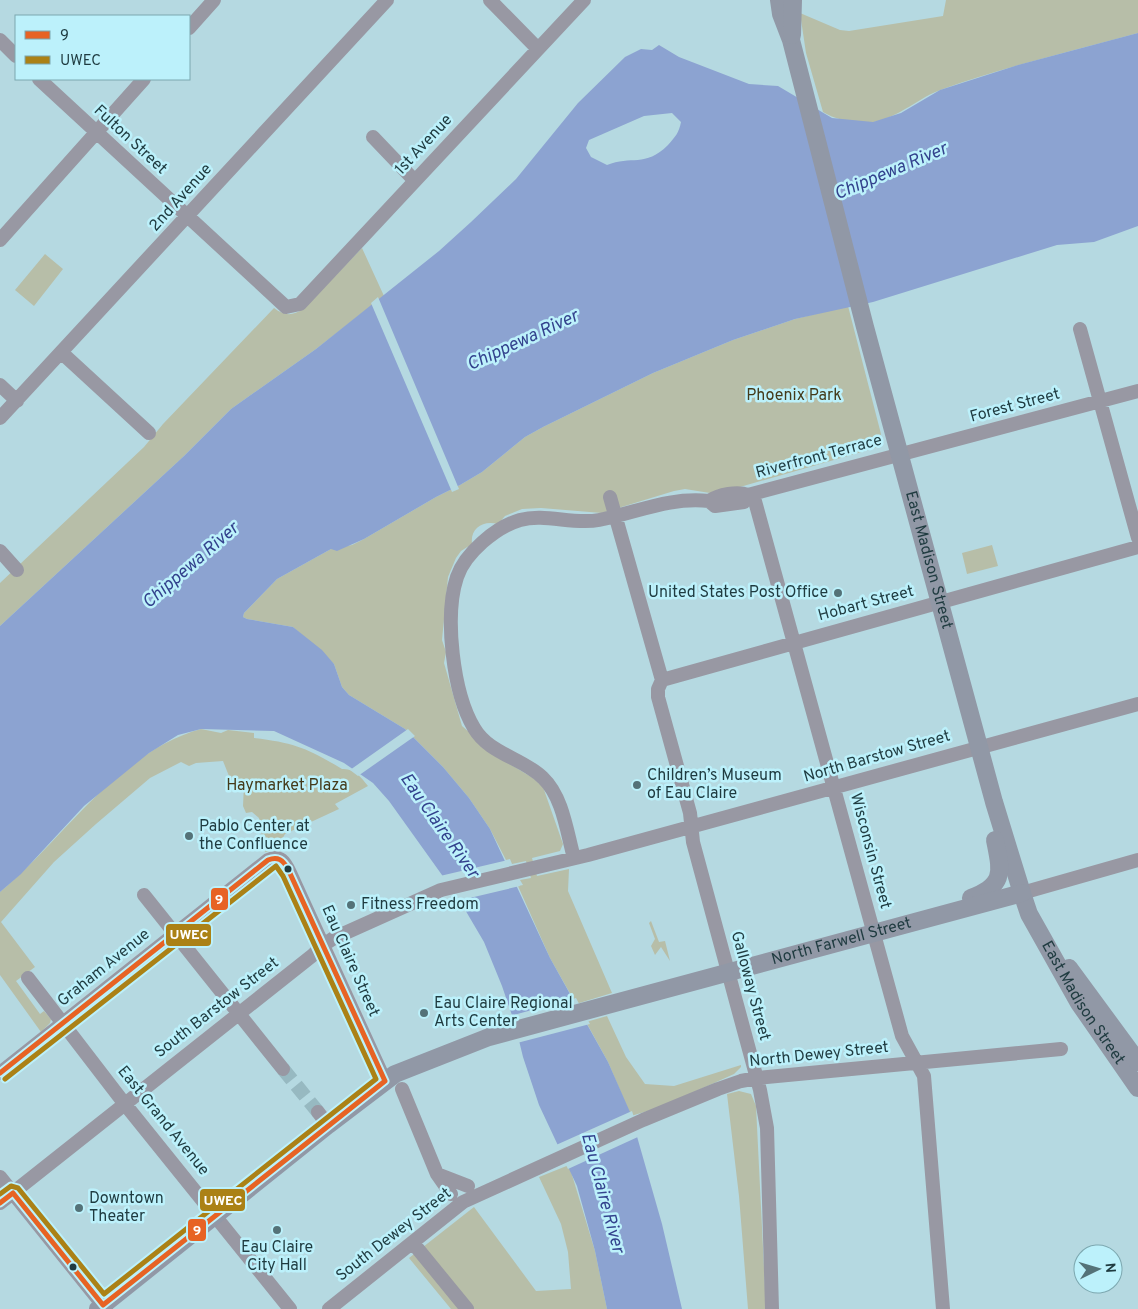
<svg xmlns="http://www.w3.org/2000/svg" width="1138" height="1309" font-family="Overpass,sans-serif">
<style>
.green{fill:#b7bea8}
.water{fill:#8ca3d1;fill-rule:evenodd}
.pier{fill:#b5d9e1}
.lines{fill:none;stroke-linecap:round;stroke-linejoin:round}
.minor-tunnel{stroke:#97b9c1;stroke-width:14;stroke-dasharray:14 7;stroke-linecap:butt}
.minor{stroke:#9898a3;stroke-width:14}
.major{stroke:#9198a6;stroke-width:18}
.bus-1-casing{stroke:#bcf1fb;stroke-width:9}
.bus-2-casing{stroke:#bcf1fb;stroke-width:9}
.bus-1{stroke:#e76324;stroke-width:5}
.bus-2{stroke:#ab8116;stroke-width:5}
.poi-dot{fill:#547278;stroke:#bcf1fb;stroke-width:2}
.bus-dot{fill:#1f3b40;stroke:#bcf1fb;stroke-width:2}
.labels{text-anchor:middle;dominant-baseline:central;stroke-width:5;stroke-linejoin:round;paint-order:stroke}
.street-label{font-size:16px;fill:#1f3b40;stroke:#bcf1fb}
.park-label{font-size:16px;fill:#443a1a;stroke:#bcf1fb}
.poi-label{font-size:16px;fill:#1f3b40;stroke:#bcf1fb;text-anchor:start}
.water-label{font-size:18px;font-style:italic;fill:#33428d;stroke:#bcf1fb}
.line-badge{stroke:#bcf1fb;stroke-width:2}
.badge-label{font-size:14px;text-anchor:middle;font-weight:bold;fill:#fff}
</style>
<rect width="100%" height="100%" fill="#b5d9e1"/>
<!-- green -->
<path class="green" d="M 946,0 L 1138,0 L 1138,33 C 1073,51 1007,66 943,89 C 919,97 900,117 874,122 C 859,125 836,120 823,112 L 806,53 L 800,13 L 840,30 L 849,31 L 943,16 Z
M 362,248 L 384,296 L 316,349 L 231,409 L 184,456 L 0,626 L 0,583 L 144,447 L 163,424 L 274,308 C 284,316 293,316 303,309 Z
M 45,254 L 63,269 L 34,306 L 15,290 Z
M 848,306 L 881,434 L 879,447 L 740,487 L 710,493 L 685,489 L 674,491 L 602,513 L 541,508 L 522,509 L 505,516 L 498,524 C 483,520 470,528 472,544 L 461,551 L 456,558 L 448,577 L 442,640 L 446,652 L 444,663 L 462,726 L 498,757 L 533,778 L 543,787 L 563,844 L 560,851 L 532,858 L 537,876 L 569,869 L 568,891 L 612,993 L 576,1004 L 550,958 L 518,886 L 523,885 L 520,880 L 531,878 L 526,861 L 512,864 L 510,859 L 506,860 L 490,829 L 469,798 L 443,767 L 405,729 L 349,695 L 342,687 L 334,664 L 293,627 L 247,619 L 243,617 L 244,613 L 277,579 L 331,549 L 352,545 L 364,539 L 436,497 L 460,485 L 482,472 L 525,437 L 543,427 L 653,373 L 733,340 L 795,319 Z
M 992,545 L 998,566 L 967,574 L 962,553 Z
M 201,729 L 221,733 L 228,730 L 254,733 L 254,738 C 295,743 307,748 342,769 C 354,768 361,777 368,786 L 335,804 L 339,809 L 285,834 L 276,850 L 265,852 L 268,845 L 262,837 L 259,818 L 252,812 L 246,813 L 243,806 L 244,784 L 238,779 L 231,781 L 223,761 L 196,763 L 189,766 L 181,762 L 150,778 L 96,824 L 54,862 L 1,922 L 35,967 L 16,981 L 40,1014 L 44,1011 L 51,1019 L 50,1023 L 41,1032 L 0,975 L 0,892 C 64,839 117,752 201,729 Z
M 651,921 L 659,942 L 665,941 L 670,961 L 661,947 L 655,955 L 651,946 L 655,939 L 649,923 Z
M 607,1016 L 626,1057 L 645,1084 L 674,1086 L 741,1065 L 741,1067 L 734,1074 L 661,1107 L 631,1116 L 608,1062 L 586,1022 Z
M 739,1091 L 751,1094 L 756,1106 L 766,1309 L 748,1309 L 739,1196 L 727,1094 Z
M 569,1165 L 595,1251 L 607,1309 L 451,1309 L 409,1258 L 474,1207 L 536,1291 L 571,1289 L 568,1252 L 561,1224 L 539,1177 Z"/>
<!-- water -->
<path class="water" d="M 1138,33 L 1138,226 L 1094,242 L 1057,245 L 873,302 L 795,319 L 733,340 L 653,373 L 543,427 L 525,437 L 482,472 L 460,485 L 436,497 L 364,539 L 337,551 L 331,549 L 277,579 L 244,613 L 243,617 L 247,619 L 293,627 L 322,650 L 334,664 L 342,687 L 349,695 L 405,729 L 443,767 L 469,798 L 490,829 L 550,958 L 608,1062 L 630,1112 L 662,1224 L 682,1309 L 607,1309 L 595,1251 L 577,1186 L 539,1105 L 523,1057 L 515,1024 L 502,986 L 484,942 L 457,896 L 389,801 L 373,783 L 344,763 L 274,731 L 201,729 L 178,735 L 149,753 L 84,806 L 21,874 L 0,892 L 0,626 L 184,456 L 231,409 L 316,349 L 439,251 L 471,222 L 516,179 L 578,103 L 625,57 L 641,49 L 652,50 L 659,45 L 679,57 L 749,84 L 778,86 L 832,118 L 873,122 L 901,113 L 940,90 L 1018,65 ZM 672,113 L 681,122 C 679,133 675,137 668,145 C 645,168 631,155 607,165 L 591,157 L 586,148 L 589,140 L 644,116 Z"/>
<!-- pier -->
<path class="pier" d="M 378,297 L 459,489 L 452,492 L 371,303 Z
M 408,729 L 415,736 L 358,776 L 350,770 Z
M 508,860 L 520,886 L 457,901 L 440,876 Z
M 576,998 L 590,1024 L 517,1043 L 510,1016 Z
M 632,1111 L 640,1136 L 568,1169 L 556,1145 Z"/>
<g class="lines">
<!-- minor-tunnel -->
<path class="minor-tunnel" d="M 283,1069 L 318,1112"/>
<!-- minor -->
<path class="minor" d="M 490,0 L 538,49
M 189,28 L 214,0
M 0,40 L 16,56
M 39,79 L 286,307 L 300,304 L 584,0
M 373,137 L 414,180
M 0,240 L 144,79
M 1080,329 L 1138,538
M 62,353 L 149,433
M 0,385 L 17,401
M 0,418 L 387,0
M 753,494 L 902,1036 L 924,1076 L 943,1309
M 610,497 L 662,680
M 709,501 C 719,494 738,491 748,495 L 1138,391
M 0,551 L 17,570
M 662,680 L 658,689 L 658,697 L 690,813 L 693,842 L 760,1090 L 767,1128 L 772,1309
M 662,680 L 1138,547
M 574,858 C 567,833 563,797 543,778 C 523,758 489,754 474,728 C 453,693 444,616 457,577 C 465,553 496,527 520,520 C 545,513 573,525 599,520 C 639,512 668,497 709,501 L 715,506 L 744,502 L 748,495
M 1022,893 L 1138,860
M 144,895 L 283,1069
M 28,978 L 124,1103 L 290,1309
M 0,1073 L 268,860 C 280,854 285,862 290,873 L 385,1081
M 402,1089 L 437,1174 L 451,1194
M 318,1112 L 328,1125
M 437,1174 L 468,1186
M 0,1177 L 106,1309
M 0,1203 L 313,955 L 323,945 L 334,938 L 441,890 L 588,855 L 1138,704
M 413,1243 L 467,1309
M 329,1309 L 463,1202 L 643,1120 L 718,1089 L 741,1081 L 757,1078 L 1061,1049"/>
<!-- major -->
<g class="major">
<path id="s1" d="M 779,0 L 781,14 L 791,40 L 865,327 L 994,802 L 1022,893 L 1029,914 L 1079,1003 L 1138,1088"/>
<path d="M 792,35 L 793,0"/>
<path d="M 971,898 C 1006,885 1001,871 995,840"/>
<path d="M 1069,968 L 1138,1062"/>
<path id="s2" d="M 98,1309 L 328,1125 L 395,1074 L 489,1037 L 1022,893"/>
</g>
<defs>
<path id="bus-1" d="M 0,1073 L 268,860 C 278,856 283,860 288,869 L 385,1081 L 103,1305 L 13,1193 L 0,1203"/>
<path id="bus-2" d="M 0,1194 L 11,1186 L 18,1188 L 104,1294 L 376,1079 L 283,876 L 276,866 L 5,1079"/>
</defs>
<!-- bus-1 casing -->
<use href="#bus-1" class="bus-1-casing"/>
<!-- bus-2 casing -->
<use href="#bus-2" class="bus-2-casing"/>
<!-- bus-1 -->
<use href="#bus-1" class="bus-1"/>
<!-- bus-2 -->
<use href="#bus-2" class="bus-2"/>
</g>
<!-- markers -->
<g class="poi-dot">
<circle cx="838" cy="593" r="5"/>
<circle cx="637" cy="785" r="5"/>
<circle cx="189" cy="836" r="5"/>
<circle cx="351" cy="905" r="5"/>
<circle cx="424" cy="1013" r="5"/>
<circle cx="79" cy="1208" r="5"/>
<circle cx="277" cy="1230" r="5"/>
</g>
<g class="bus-dot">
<circle cx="288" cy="869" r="4.5"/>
<circle cx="73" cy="1267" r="4.5"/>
</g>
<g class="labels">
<!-- street labels -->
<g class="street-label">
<text transform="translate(130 140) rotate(43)">Fulton Street</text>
<text transform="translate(424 145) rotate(-47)">1st Avenue</text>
<text transform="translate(181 198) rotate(-48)">2nd Avenue</text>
<text transform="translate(1015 406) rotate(-15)">Forest Street</text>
<text transform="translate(819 457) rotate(-15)">Riverfront Terrace</text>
<text stroke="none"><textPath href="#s1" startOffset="580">East Madison Street</textPath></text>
<text transform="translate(866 604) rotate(-15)">Hobart Street</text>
<text transform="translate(877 757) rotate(-16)">North Barstow Street</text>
<text transform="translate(870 851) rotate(75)">Wisconsin Street</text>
<text stroke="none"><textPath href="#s2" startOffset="845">North Farwell Street</textPath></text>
<text transform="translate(350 961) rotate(66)">Eau Claire Street</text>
<text transform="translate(104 968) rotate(-39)">Graham Avenue</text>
<text transform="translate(750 986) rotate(75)">Galloway Street</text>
<text stroke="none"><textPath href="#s1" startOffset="1052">East Madison Street</textPath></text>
<text transform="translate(217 1008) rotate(-38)">South Barstow Street</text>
<text transform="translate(819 1055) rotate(-6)">North Dewey Street</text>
<text transform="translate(163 1121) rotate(51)">East Grand Avenue</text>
<text transform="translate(394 1235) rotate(-38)">South Dewey Street</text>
</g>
<!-- park labels -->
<g class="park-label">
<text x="794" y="396">Phoenix Park</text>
<text x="287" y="786">Haymarket Plaza</text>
</g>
<!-- poi labels -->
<g class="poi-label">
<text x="828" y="593" text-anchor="end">United States Post Office</text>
<text x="647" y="776">Children’s Museum<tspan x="647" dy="18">of Eau Claire</tspan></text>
<text x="199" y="827">Pablo Center at<tspan x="199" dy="18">the Confluence</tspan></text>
<text x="361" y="905">Fitness Freedom</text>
<text x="434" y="1004">Eau Claire Regional<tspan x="434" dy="18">Arts Center</tspan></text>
<text x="89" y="1199">Downtown<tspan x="89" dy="18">Theater</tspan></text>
<text x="277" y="1248" text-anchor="middle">Eau Claire<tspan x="277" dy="18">City Hall</tspan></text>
</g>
<!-- water labels -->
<g class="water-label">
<text transform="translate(891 172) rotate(-23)">Chippewa River</text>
<text transform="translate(523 341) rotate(-25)">Chippewa River</text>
<text transform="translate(191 566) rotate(-41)">Chippewa River</text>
<text transform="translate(439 826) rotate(55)">Eau Claire River</text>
<text transform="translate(602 1193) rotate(75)">Eau Claire River</text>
</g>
</g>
<g class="line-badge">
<rect x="210" y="887" width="19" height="24" rx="5" fill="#e76324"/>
<rect x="165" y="923" width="47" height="24" rx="5" fill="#ab8116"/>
<rect x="199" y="1188" width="47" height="24" rx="5" fill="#ab8116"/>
<rect x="187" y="1218" width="20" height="24" rx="5" fill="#e76324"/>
</g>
<g class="badge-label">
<text x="219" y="904">9</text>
<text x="189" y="939">UWEC</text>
<text x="223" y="1205">UWEC</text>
<text x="197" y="1235">9</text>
</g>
<!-- legend -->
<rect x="15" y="15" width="175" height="65" fill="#bcf1fb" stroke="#7da8b0"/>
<rect x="25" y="31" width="25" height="8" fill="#e76324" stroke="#7da8b0"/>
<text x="60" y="40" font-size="15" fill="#1f3b40">9</text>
<rect x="25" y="56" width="25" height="8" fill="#ab8116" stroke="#7da8b0"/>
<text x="60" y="65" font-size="15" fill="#1f3b40">UWEC</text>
<!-- north arrow -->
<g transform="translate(1098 1269) rotate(85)"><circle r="24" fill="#bcf1fb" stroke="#7da8b0"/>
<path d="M0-4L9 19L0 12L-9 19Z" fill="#547278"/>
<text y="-8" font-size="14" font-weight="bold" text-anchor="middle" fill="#1f3b40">N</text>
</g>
</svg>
